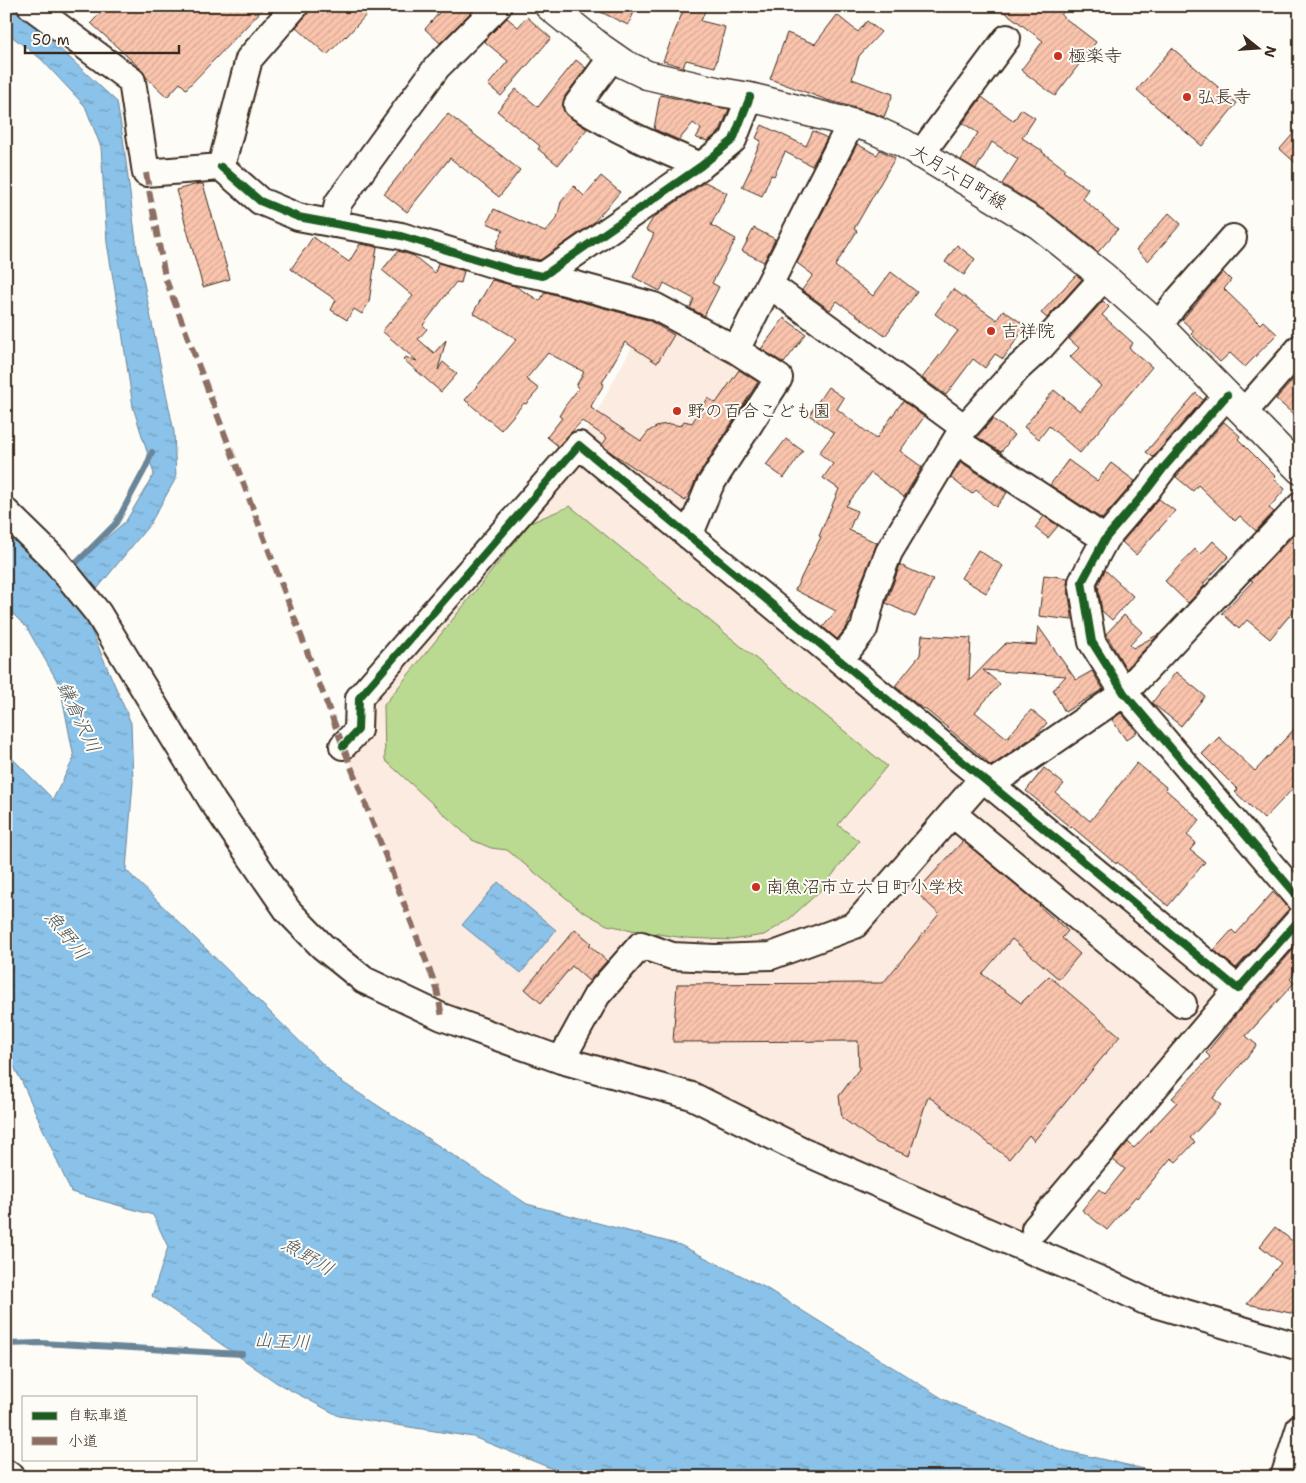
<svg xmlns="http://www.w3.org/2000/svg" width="1306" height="1483" font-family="'Shantell Sans','Klee One',sans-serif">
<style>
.built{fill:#fcebe1}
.pitch{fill:#bad991;stroke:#7a8258}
.water{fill:url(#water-ripples);stroke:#6a8598}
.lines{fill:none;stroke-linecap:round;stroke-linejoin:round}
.stream{stroke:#6a8598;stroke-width:6}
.building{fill:url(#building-hatch);stroke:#3b2a1e}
.minor-casing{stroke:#3b2a1e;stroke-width:30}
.major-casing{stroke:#3b2a1e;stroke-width:31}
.minor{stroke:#fdfcf7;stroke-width:26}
.major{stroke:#fdfcf7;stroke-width:28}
.quiet{stroke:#8d6e63;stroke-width:6;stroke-dasharray:12 6;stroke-linecap:butt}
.cycleway-casing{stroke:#fdfcf7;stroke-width:11}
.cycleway{stroke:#1b5e20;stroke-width:8}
.poi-dot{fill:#c8321e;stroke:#fdfcf7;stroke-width:2}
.labels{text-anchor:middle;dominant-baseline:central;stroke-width:4;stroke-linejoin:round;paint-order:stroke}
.poi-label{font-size:18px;fill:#3b2a1e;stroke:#fdfcf7;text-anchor:start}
.street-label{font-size:18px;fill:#3b2a1e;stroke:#fdfcf7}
.water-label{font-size:19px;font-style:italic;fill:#53585b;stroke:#fdfcf7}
</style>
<defs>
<pattern id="water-ripples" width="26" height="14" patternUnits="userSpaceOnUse" patternTransform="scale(1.25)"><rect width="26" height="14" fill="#8ac2e9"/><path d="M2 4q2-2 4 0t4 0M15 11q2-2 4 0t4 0" fill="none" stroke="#729ebc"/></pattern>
<pattern id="building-hatch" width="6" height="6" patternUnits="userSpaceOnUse" patternTransform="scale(1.25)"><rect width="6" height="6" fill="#fac4ad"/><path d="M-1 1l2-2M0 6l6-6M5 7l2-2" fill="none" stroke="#d7a994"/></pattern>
</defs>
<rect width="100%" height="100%" fill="#fdfcf7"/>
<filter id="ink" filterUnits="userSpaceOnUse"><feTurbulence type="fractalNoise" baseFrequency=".02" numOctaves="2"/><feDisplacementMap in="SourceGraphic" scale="10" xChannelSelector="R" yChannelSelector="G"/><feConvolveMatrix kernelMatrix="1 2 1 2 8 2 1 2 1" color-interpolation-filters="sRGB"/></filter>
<g filter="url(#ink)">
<!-- built -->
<path class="built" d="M 654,306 L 779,378 L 689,536 L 1238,989 L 1035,1229 L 1013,1243 L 801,1150 L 442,1017 L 437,989 L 343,746 L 359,698 L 579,445 Z"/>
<!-- pitch -->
<path class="pitch" d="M 570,506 L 887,766 L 838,825 L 859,841 L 820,891 L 787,921 L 764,935 L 732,940 L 685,938 L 632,930 L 607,925 L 582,911 L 507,850 L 491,848 L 472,840 L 385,760 L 384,705 L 530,523 Z"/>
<!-- water -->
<path class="water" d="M 6,6 L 14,6 L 117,102 L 123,138 L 137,249 L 174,432 L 176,478 L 150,524 L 80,610 L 85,616 L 131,723 L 133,782 L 126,870 L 339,1080 L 527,1204 L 680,1245 L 766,1288 L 945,1400 L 1062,1450 L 1153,1471 L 1186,1477 L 573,1477 L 473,1437 L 339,1416 L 277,1383 L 152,1296 L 168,1247 L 153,1215 L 71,1192 L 22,1082 L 6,1052 L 6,752 L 53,799 L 74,758 L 60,686 L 27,628 L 6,607 L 6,521 L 56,581 L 126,521 L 154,474 L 133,407 L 122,332 L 107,243 L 101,147 L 85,106 L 41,59 L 6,32 Z
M 498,882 L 556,930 L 521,973 L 462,925 Z"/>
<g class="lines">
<!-- stream -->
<path class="stream" d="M 70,569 L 116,523 L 146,467 L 152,452
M 6,1344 L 40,1343 L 242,1354"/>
</g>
<!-- building -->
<path class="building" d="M 107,6 L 266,6 L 186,89 L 180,83 L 167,97 L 145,76 L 141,69 L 91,23 Z
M 314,6 L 357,6 L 366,15 L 346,37 L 345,36 L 327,55 L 296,27 Z
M 445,6 L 477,6 L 440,43 L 425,29 Z
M 588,6 L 637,6 L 628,25 Z
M 685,6 L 707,6 L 701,21 L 725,27 L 715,67 L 686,60 L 683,67 L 663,61 Z
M 997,6 L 1068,6 L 1061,15 L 1096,42 L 1055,96 L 1021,70 L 1043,41 Z
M 837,15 L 858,32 L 867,21 L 881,32 L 859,56 L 852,79 L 893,94 L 884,117 L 874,113 L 827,100 L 770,79 L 787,33 L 815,44 Z
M 527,17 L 551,38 L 501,96 L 488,85 L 508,61 L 484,41 L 507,18 L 518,27 Z
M 1172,48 L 1237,103 L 1202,146 L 1137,90 Z
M 576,60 L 586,68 L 565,96 L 562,107 L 569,117 L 587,129 L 558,165 L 538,149 L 540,146 L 497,111 L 516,89 L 538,107 Z
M 660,95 L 716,107 L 729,109 L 720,131 L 708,141 L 696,138 L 701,129 L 693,123 L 679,140 L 654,129 Z
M 982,97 L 1014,121 L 1021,109 L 1035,118 L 1022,138 L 1043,151 L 1042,152 L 1065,169 L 1063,171 L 1088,189 L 1082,198 L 1118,229 L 1098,252 L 1049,213 L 1002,184 L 1018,159 L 992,142 L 976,169 L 961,160 L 978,133 L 963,123 Z
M 448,114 L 520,170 L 499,197 L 450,158 L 407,212 L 384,194 Z
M 762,125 L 806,146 L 813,131 L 827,138 L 812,166 L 785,152 L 774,176 L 771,175 L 762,196 L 742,187 L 752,166 L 750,165 L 761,141 L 756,138 Z
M 1300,126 L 1300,167 L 1280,149 Z
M 857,144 L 877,155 L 880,150 L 895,158 L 854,229 L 857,231 L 835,266 L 873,296 L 891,272 L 917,292 L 885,336 L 837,301 L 830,310 L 802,290 L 813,275 L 797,263 Z
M 601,176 L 620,192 L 592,224 L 540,260 L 519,256 L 495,248 L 503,230 L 487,223 L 494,209 L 545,232 L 557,218 L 561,202 L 574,186 L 584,196 Z
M 705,182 L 727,193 L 711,225 L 736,239 L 712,283 L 719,287 L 704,316 L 690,308 L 694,299 L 664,283 L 660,291 L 633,277 L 654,234 L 646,230 L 653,218 Z
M 198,184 L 203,184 L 230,279 L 203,287 L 176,190 Z
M 1169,213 L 1181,224 L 1148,261 L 1136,250 Z
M 754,228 L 775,239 L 764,262 L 742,251 Z
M 313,237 L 349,262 L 360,244 L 377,247 L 369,302 L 362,314 L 354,309 L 347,320 L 331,310 L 336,300 L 291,269 Z
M 957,245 L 975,259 L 964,275 L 945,262 Z
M 398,251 L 414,256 L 435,273 L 438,263 L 464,271 L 461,283 L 456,282 L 423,325 L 427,329 L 418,339 L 434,353 L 446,340 L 438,370 L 443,362 L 457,374 L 441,392 L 403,359 L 405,357 L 417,361 L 382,331 L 413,296 L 382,270 Z
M 1223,272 L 1231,280 L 1224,289 L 1260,324 L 1263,321 L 1277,334 L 1245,367 L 1230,353 L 1220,362 L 1191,334 L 1194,331 L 1182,320 Z
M 1076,275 L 1082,279 L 1047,318 L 1041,313 Z
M 492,280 L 515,286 L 540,301 L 545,292 L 648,320 L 674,335 L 657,363 L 625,342 L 602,383 L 604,384 L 591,406 L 592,407 L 591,408 L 641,441 L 649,431 L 660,425 L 671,424 L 681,426 L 684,421 L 692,423 L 708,398 L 716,403 L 739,370 L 758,382 L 697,477 L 691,491 L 685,501 L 612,453 L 602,445 L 607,438 L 582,421 L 558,446 L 547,437 L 562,418 L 559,416 L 565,406 L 579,388 L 576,386 L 584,372 L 548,353 L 526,379 L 539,389 L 526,404 L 524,403 L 501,430 L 465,400 L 517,339 L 473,313 Z
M 953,289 L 997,320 L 1003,310 L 1026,326 L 1003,359 L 995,354 L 985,368 L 973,359 L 946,395 L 922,378 L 958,331 L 935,314 Z
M 1103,301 L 1109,307 L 1102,315 L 1133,343 L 1129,348 L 1152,367 L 1080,453 L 1049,426 L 1039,439 L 1024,427 L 1054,390 L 1080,411 L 1101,386 L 1070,357 L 1079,348 L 1069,339 Z
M 784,318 L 806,334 L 784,363 L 761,349 Z
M 1300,372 L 1300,420 L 1276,399 Z
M 828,387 L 844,398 L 837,409 L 876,439 L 903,401 L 924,417 L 900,451 L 922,467 L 904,497 L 871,473 L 846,506 L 857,511 L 849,530 L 877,543 L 859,588 L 852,615 L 846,628 L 837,639 L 823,627 L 836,611 L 795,590 L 821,537 L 819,536 L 839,489 L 823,478 L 833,464 L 819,453 L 834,433 L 809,415 Z
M 1196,393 L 1203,400 L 1153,457 L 1146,452 Z
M 993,419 L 1014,435 L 1001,452 L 977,437 Z
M 1224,422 L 1240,436 L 1238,439 L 1276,477 L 1274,479 L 1285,489 L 1269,508 L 1274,512 L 1256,531 L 1240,516 L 1235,521 L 1198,485 L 1193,491 L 1176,477 Z
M 786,439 L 803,451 L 784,478 L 766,465 Z
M 1068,460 L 1097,481 L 1111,463 L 1135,481 L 1102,519 L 1050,485 Z
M 961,462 L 1007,493 L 996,507 L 976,490 L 972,494 L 951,478 Z
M 1159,499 L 1175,511 L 1136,555 L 1122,542 Z
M 1044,516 L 1058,526 L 1048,538 L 1035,528 Z
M 1296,532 L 1300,535 L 1300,603 L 1270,639 L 1247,620 L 1239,629 L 1222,613 L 1253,581 L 1251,580 Z
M 1213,541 L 1229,556 L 1203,584 L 1205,585 L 1188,603 L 1165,581 L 1195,549 L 1200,555 Z
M 978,550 L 1003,566 L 986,593 L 961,578 Z
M 900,565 L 933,580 L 915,617 L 886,603 Z
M 1105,570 L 1133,596 L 1112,620 L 1102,611 L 1098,585 Z
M 1044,575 L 1068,578 L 1067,584 L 1072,615 L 1072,620 L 1039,616 Z
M 1124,615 L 1142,632 L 1130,645 L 1133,648 L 1159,634 L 1126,669 L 1106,634 Z
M 1038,626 L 1076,680 L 1092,671 L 1103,689 L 1065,712 L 1053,690 L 1066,676 L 983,670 L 1000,684 L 975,712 L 1007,738 L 1031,710 L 1047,723 L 1037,734 L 991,766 L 986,762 L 987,761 L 924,708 L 923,709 L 895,686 L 920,655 L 922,635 L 971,638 L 969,681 L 1006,643 L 1036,645 Z
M 1176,672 L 1205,696 L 1181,726 L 1152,703 Z
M 1121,713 L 1137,732 L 1126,740 L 1112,720 Z
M 1300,723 L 1300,781 L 1264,819 L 1235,792 L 1238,790 L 1202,754 L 1219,737 L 1255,771 Z
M 1137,763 L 1166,787 L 1165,789 L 1200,820 L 1187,835 L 1196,843 L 1190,850 L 1205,862 L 1168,906 L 1117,862 L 1116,864 L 1071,826 L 1070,827 L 1026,791 L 1044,768 L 1064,784 L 1056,793 L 1090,821 Z
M 963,841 L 1040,905 L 1039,906 L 1068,931 L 1062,938 L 1080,954 L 1059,979 L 1012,939 L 982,974 L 1021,1003 L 1049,976 L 1120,1036 L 1034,1141 L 1029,1135 L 1009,1159 L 928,1096 L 909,1156 L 877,1143 L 842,1118 L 839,1096 L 859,1069 L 858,1041 L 673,1042 L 677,984 L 883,983 L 939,914 L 916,892 Z
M 1273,892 L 1289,909 L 1236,968 L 1214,950 L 1232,930 L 1236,934 Z
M 575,929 L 591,943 L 589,945 L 607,961 L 589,981 L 572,966 L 541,1003 L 525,989 Z
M 1300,942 L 1300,967 L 1290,979 L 1294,983 L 1246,1036 L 1257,1045 L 1213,1098 L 1221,1105 L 1190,1138 L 1195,1142 L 1176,1162 L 1171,1158 L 1138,1198 L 1136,1196 L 1107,1230 L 1082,1210 L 1099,1189 L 1105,1194 L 1125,1169 L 1113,1160 L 1128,1142 L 1134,1148 L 1177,1102 L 1172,1098 L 1210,1057 L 1206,1053 L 1235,1017 L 1235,1016 Z
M 1275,1227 L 1300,1247 L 1300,1315 L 1247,1304 L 1281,1263 L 1260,1246 Z"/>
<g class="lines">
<defs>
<path id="minor" d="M 31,6 L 132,81 L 146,173 L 221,167 L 249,59 L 295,6
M 613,56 L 577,105 C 616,130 658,148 701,166
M 920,155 L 1007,38
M 221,167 L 260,201 L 298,217 L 401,236 L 515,271 L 543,276 L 701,166 L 733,140 L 750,97
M 334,224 L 338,203 L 437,67 L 498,6
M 543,276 L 654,306 L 736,350 L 779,378 L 710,485 L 689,536
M 770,285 L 962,426 L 961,444 L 1105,539
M 1159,326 L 1174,305 L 1233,238
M 736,350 L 851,123
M 1227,395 L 1166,465 L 1147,490 L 1105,539 L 1082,582 L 1092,642 L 1124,693 L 1300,899
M 1244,412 L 1300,348
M 6,512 L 54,559 L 98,613 L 213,802 L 288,911 L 322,946 L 364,980 L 442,1017 L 561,1060 L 692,1096 L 801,1150 L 1013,1243 L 1103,1281 L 1145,1301 L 1300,1347
M 840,660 L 864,629 L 873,593 L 889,552 L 961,432 L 1017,369 L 1041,347 L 1104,277
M 343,746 L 358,730 L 359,698 L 579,445 L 1238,989 L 1300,919
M 991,784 L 1124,693 L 1300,506
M 953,814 L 1183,1004
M 561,1060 L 597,995 L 641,945 L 672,956 L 715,958 L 771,956 L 855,925 L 983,778
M 1035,1229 L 1238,989
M 6,1473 L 12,1477
M 1284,1477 L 1300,1427"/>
<path id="major" d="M 549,6 L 601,48 L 624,64 L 647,75 L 720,92 L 750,97 L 870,128 L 903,143 L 1039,225 L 1104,277 L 1159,326 L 1300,470"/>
</defs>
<!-- minor casing -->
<use href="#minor" class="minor-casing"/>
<!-- major casing -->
<use href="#major" class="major-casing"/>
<!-- minor -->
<use href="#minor" class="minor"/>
<!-- major -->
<use href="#major" class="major"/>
<!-- quiet -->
<path class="quiet" d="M 146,173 L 165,277 L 343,746 L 437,989 L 442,1017"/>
<defs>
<path id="cycleway" d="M 221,167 L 260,201 L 298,217 L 401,236 L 515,271 L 543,276 L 701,166 L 733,140 L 750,97
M 1227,395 L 1166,465 L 1147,490 L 1105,539 L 1082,582 L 1092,642 L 1124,693 L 1300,899
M 343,746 L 358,730 L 359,698 L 579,445 L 1238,989 L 1300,919"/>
</defs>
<!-- cycleway casing -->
<use href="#cycleway" class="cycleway-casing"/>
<!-- cycleway -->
<use href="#cycleway" class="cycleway"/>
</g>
</g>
<!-- markers -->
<g class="poi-dot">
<circle cx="1058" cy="56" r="5"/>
<circle cx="1187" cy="97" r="5"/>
<circle cx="991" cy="331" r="5"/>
<circle cx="677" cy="411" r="5"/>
<circle cx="756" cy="887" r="5"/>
</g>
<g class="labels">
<!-- poi labels -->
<g class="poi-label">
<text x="1068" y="56">極楽寺</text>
<text x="1197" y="97">弘長寺</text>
<text x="1001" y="331">吉祥院</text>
<text x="687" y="411">野の百合こども園</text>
<text x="766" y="887">南魚沼市立六日町小学校</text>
</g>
<!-- street labels -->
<g class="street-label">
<text transform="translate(959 177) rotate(31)">大月六日町線</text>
</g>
<!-- water labels -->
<g class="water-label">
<text transform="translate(79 717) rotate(65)">鎌倉沢川</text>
<text transform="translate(67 935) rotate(52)">魚野川</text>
<text transform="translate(308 1256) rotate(31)">魚野川</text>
<text transform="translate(282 1341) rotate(3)">山王川</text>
</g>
</g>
<!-- margin -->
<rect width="1306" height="1483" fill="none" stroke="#fdfcf7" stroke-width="25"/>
<rect x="12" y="12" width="1281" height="1458" fill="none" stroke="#3b2a1e" stroke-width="2" filter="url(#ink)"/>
<!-- legend -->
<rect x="22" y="1396" width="175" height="65" fill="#fdfcf7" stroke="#afa8a0"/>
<rect x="32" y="1412" width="25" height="8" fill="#1b5e20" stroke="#afa8a0"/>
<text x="68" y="1420" font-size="15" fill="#3b2a1e">自転車道</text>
<rect x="32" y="1437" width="25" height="8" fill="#8d6e63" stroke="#afa8a0"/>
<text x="68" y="1446" font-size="15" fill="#3b2a1e">小道</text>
<!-- north arrow -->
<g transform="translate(1258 48) rotate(107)" stroke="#fdfcf7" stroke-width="4" paint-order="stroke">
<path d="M0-4L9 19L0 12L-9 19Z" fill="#3b2a1e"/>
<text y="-8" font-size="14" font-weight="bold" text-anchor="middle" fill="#3b2a1e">N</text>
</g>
<!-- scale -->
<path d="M25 45v8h154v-8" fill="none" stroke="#3b2a1e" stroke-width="2.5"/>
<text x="32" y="45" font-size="15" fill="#3b2a1e" stroke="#fdfcf7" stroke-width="4" paint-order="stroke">50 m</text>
</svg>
